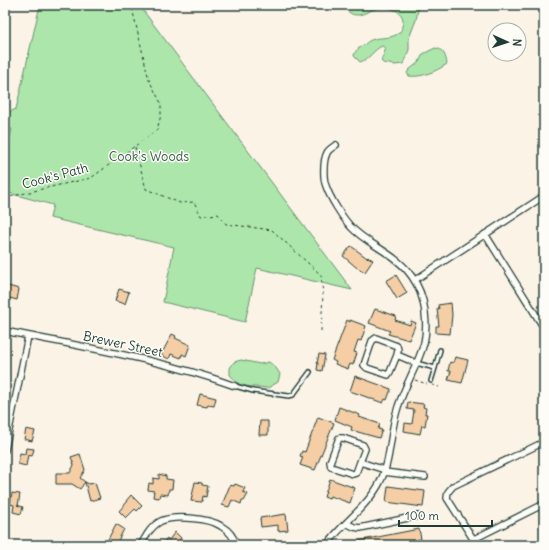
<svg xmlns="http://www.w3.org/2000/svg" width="549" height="550" font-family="Delius,sans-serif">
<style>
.green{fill:#ade6ab;stroke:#669270}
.building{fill:#f6cea6;stroke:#1f3d34}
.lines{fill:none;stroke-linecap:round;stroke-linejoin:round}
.service-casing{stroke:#1f3d34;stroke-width:6}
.minor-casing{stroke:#1f3d34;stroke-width:8}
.path{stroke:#1f3d34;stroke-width:1;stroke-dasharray:3 3;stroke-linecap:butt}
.service{stroke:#fdfcf7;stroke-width:3}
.minor{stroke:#fdfcf7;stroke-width:5.5}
.labels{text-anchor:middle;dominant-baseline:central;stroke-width:3;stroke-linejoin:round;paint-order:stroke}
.park-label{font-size:13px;fill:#3b5f4c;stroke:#fdfcf7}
.street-label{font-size:13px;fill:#1f3d34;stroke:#fdfcf7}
</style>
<rect width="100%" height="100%" fill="#fcf3e7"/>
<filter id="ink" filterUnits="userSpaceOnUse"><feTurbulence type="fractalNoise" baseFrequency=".025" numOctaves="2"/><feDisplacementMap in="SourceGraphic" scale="8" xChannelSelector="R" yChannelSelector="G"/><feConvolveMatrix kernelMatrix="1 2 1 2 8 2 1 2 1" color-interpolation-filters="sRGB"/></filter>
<g filter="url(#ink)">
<!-- green -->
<path class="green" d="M 40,5 L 139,5 L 352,290 L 257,268 L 245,322 L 163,302 L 174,247 L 50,218 L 53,205 L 5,192 L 5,159 L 12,129 L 5,129 L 5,114 L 16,109 Z
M 357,5 L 419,5 L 416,20 L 409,38 L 409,50 L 403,64 L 395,65 L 383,63 L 381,61 L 386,48 L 382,46 C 373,50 370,59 360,62 L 354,56 C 355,50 359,48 364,45 C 367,42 370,40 374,39 C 382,37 393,39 400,32 C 402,29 401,30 402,26 C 407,13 392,6 379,8 C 365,11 358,21 346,10 Z
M 435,48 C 444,49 446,57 447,64 C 437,71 421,78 409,76 L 407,73 L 409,70 L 419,62 L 423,54 Z
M 241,360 L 260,364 L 269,362 L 276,368 L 280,374 L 278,382 L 268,388 L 244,386 L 239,384 L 230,375 L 230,368 L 234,362 Z"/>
<!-- building -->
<path class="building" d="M 351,246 L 367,258 L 368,257 L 373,260 L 365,272 L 356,267 L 343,256 Z
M 396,275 L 407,293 L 397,299 L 386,281 Z
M 8,286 L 19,289 L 17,300 L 6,297 Z
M 119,289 L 129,292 L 125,304 L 115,301 Z
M 451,303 L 452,315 L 450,334 L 436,333 L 436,326 L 439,326 L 437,309 L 439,309 L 438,305 Z
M 375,309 L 396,316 L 395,320 L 410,325 L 411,321 L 416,323 L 409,340 L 388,334 L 390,331 L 369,323 Z
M 347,320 L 350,322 L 350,320 L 366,326 L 361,341 L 358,340 L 354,352 L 357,353 L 353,365 L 350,364 L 348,369 L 335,364 L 336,362 L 332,360 Z
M 172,334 L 176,336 L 175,338 L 190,345 L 186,356 L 182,354 L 181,358 L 171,354 L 169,359 L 161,355 Z
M 319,354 L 325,355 L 322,371 L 317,370 L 318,363 L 317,363 Z
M 455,357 L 468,360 L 462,383 L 448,380 L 451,371 L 448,371 L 450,362 L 453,363 Z
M 355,376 L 391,389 L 387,400 L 385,399 L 383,403 L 350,391 Z
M 200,394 L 216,398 L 214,406 L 208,405 L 207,407 L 197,405 Z
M 408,402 L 424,404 L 423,407 L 426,408 L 425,414 L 427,414 L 425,426 L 422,425 L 420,434 L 404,431 L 405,423 L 412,424 L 414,410 L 407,409 Z
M 339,407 L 360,415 L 359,417 L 380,424 L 378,429 L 382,430 L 379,438 L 351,430 L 352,427 L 335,420 Z
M 318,417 L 334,423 L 315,470 L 300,465 L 303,457 L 300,456 L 302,451 L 305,452 Z
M 260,421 L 268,421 L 268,435 L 259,435 Z
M 26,429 L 35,431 L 32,441 L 24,439 Z
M 26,448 L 34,449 L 32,456 L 28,455 L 26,466 L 18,464 L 20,453 L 25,454 Z
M 80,454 L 85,470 L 80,478 L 85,482 L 80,489 L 72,484 L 56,484 L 56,473 L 70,473 L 74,465 L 71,457 Z
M 159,474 L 166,476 L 166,479 L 173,480 L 172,489 L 169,489 L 168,495 L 160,494 L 159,498 L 153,497 L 154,491 L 148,490 L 149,483 L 153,484 L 153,478 L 159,479 Z
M 330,479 L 355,488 L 350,503 L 330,496 L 329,499 L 324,497 Z
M 85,482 L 89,484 L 95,483 L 100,498 L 90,501 Z
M 195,482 L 202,483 L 202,485 L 208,486 L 206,497 L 203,496 L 202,502 L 191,501 Z
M 235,484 L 245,488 L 243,492 L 248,494 L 244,501 L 242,500 L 241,504 L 232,500 L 229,507 L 222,505 L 230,485 L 234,486 Z
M 388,486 L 425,491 L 423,507 L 386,502 Z
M 12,493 L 20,494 L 18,506 L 17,505 L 23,507 L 21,514 L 13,512 L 14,505 L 10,504 Z
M 131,495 L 142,506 L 137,511 L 135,509 L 126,518 L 119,511 L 127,502 L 126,501 Z
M 286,514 L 288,530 L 278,531 L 278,525 L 261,527 L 260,518 Z
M 116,524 L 124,529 L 116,545 L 105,545 Z
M 419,529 L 421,539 L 417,540 L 418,545 L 347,545 L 347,543 Z
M 175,532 L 181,538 L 176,545 L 161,545 L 167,538 L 169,540 Z"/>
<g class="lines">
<defs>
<path id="service" d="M 416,363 L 435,368 L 440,350
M 431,381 L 435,368
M 235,386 L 253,391 L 289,396 L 293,395 L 310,372"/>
<path id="minor" d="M 485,234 L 544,328
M 415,280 L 544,196
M 5,331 C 82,347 161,359 235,386
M 397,355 L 390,372 L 388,375 L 367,368 L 364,365 L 372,341 L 376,338 L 397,346 L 398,350 L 397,355 L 416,363
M 5,450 L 28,336
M 360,462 L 356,473 L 353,474 L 331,467 L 330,462 L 339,438 L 343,438 L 363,445 L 365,449 L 360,462 L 385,470
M 384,472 L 425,477
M 346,523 L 354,527 L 360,528 L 417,516
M 474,539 L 544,504
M 141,545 C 146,536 151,526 161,521 C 175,515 208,518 221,526 C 228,530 234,537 236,545
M 327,545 C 342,523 365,509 378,486 C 392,462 389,433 398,407 C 405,385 418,365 424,343 C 427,330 426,313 423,301 C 420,289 414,278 406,269 C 390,251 367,244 351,227 C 342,217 330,198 326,186 C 323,179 323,160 327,153 C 328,150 333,147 336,145
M 477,545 L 447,498 L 448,492 L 453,486 L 544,442"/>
</defs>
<!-- service casing -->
<use href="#service" class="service-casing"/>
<!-- minor casing -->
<use href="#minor" class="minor-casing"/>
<!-- path -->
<path class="path" d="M 135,147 L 146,189 L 180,203 L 194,202 L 201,216 L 218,214 L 226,224 L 272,230 L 321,275 L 323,294 L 321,331
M 5,198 L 46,188 L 91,178 L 157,130 L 161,115 L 161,103 L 149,80 L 133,12 L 134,5
M 415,380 L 427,384
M 432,385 L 439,387"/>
<!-- service -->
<use href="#service" class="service"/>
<!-- minor -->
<use href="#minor" class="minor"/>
</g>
</g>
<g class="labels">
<!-- park labels -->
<g class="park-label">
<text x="149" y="156">Cook's Woods</text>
</g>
<!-- street labels -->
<g class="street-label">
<text transform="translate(55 176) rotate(-15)">Cook's Path</text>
<text transform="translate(123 344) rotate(12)">Brewer Street</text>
</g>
</g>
<!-- margin -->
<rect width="549" height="550" fill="none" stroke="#fdfcf7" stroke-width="20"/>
<rect x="10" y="10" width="529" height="530" fill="none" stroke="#1f3d34" stroke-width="1.5" filter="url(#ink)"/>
<!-- north arrow -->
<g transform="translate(507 42) rotate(93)"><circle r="19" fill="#fdfcf7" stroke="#a4b0a9"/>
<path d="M0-3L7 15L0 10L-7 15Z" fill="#1f3d34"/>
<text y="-6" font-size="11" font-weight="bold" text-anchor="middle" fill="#1f3d34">N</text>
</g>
<!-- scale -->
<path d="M399 520v6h93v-6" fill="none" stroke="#1f3d34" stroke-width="2"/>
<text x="405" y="520" font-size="12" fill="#1f3d34" stroke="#fdfcf7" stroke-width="3" paint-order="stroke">100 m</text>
</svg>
